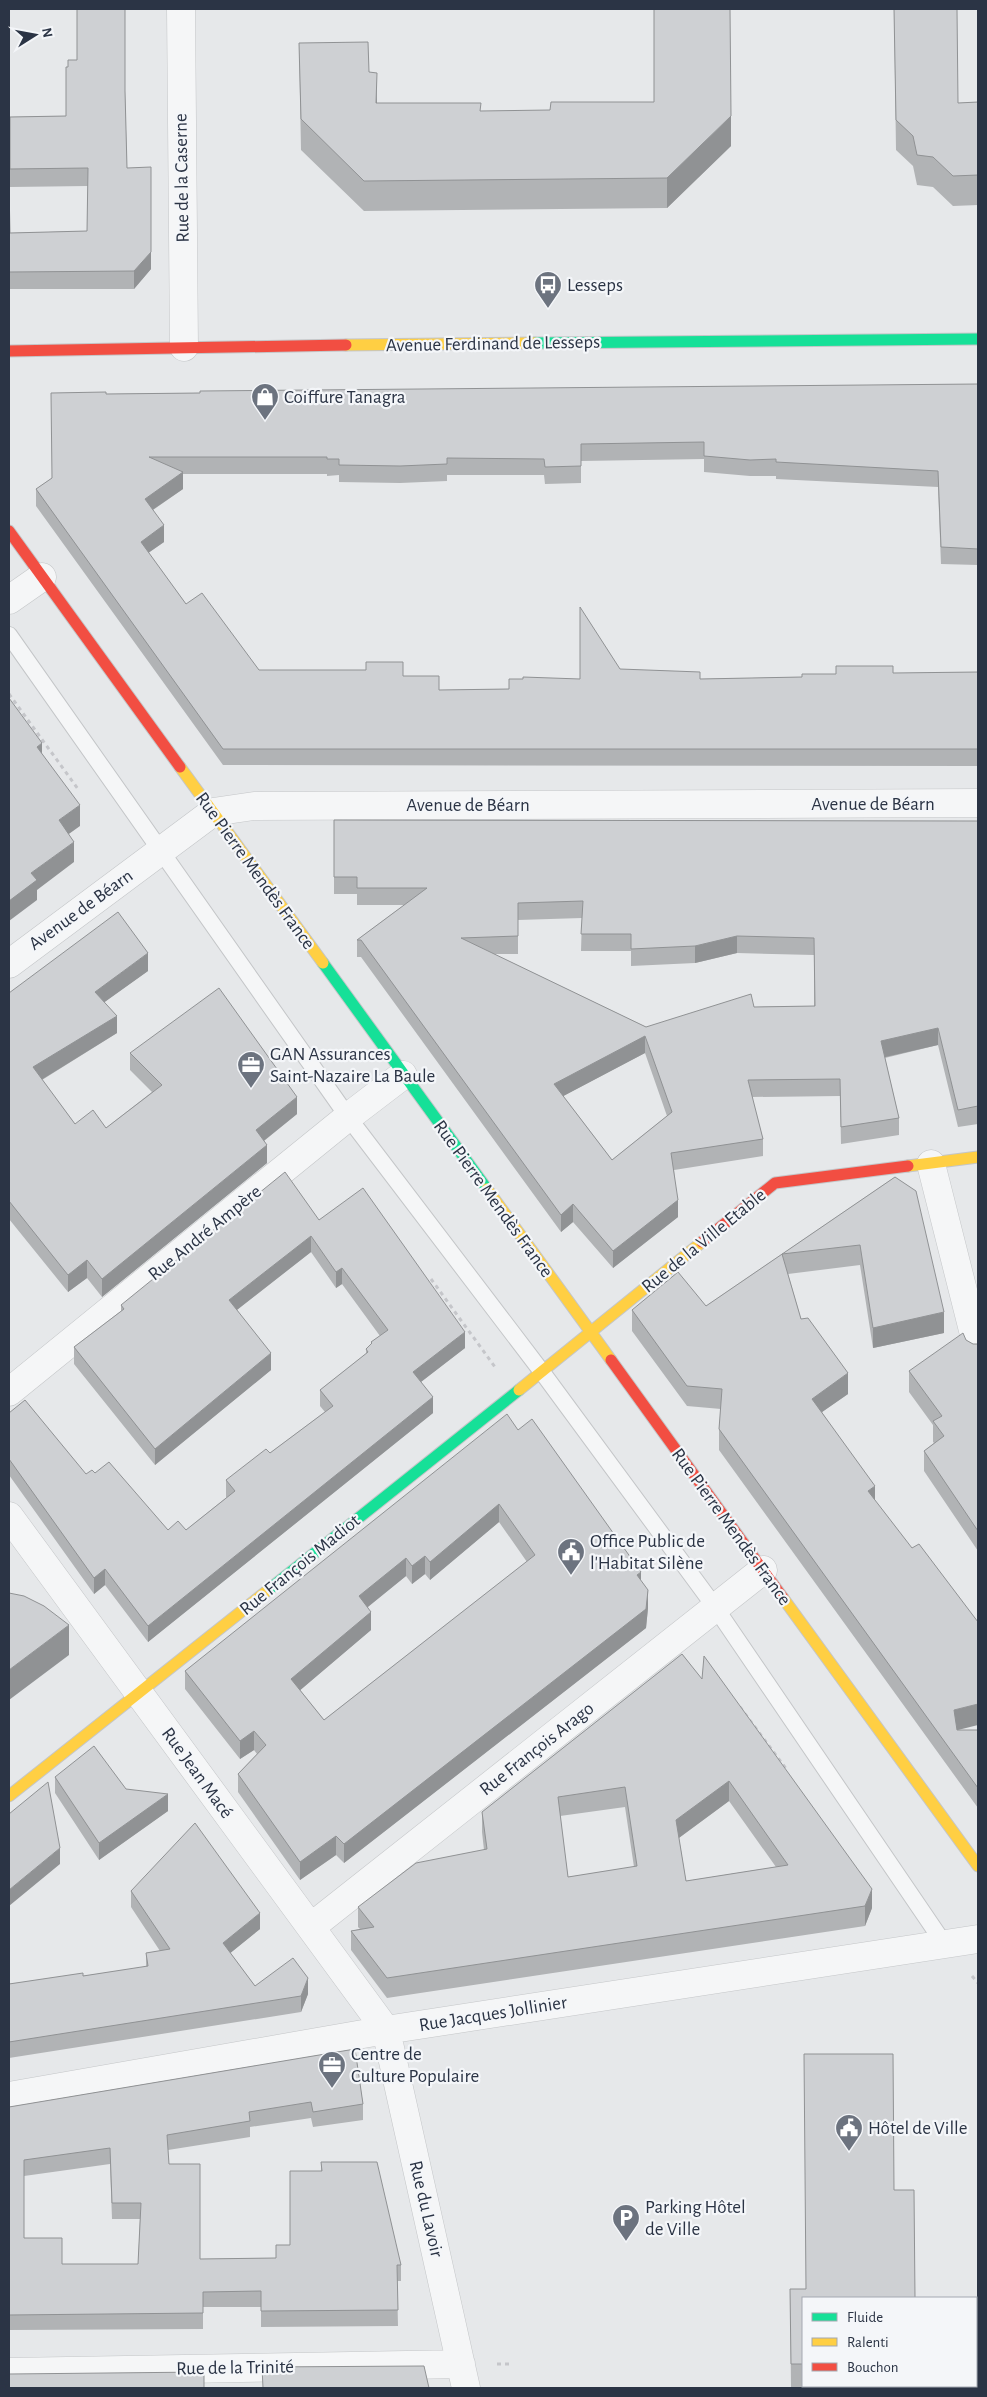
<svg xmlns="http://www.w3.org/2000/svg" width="987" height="2397" font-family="'Alegreya Sans',sans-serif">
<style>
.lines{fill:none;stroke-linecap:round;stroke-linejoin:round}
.lane-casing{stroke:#c4c6c8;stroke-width:18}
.street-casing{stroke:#c4c6c8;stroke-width:29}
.fast-casing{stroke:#c4c6c8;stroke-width:13}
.slow-casing{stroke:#c4c6c8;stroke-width:13}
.jam-casing{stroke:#c4c6c8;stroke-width:13}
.path{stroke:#c5c6ca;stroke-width:3;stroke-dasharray:4 4;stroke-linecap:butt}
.lane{stroke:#f5f6f7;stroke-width:16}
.street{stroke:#f5f6f7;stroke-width:28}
.fast{stroke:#16e098;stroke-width:11}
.slow{stroke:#ffcf43;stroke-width:11}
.jam{stroke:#f24e42;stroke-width:11}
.wall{fill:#b1b3b5;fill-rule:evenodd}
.shaded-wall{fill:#909294}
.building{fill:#ced0d3;stroke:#909294;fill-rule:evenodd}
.labels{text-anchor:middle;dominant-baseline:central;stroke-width:4.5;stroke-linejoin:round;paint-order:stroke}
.street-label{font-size:19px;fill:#2b3445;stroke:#f4f6f9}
.poi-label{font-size:19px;fill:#2b3445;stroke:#f4f6f9;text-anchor:start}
</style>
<rect width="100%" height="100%" fill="#e6e8ea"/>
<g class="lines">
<defs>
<path id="lane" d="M 9,635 L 348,1117 L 542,1372 L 715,1607 L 945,1945"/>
<path id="street" d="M 181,9 L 184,347
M 9,600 L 42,577
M 9,964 L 213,812 L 254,806 L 978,803
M 931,1164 L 978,1350
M 9,1392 L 348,1117 L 403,1075
M 9,1516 L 386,2030 L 466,2388
M 311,1927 L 763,1570
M 9,2096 L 386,2030 L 978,1939
M 9,2372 L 461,2364"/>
<path id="fast" d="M 535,343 L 978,339
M 323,963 L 487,1189
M 267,1591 L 519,1390"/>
<path id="slow" d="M 346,345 L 535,343
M 180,767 L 323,963
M 908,1166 L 978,1157
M 487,1189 L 611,1360
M 519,1390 L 702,1242
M 783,1598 L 978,1866
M 9,1796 L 267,1591"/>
<path id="jam" d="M 9,351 L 346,345
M 9,531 L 180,767
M 702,1242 L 775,1183 L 908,1166
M 611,1360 L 783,1598"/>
</defs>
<!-- lane casing -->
<use href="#lane" class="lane-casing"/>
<!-- street casing -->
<use href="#street" class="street-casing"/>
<!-- fast casing -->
<use href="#fast" class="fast-casing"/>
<!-- slow casing -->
<use href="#slow" class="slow-casing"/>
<!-- jam casing -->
<use href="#jam" class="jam-casing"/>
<!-- path -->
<path class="path" d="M 9,694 L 78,789
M 431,1279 L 495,1367
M 740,1707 L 787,1770
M 972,1976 L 978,1983
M 497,2364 L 511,2364"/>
<!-- lane -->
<use href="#lane" class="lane"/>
<!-- street -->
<use href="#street" class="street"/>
<!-- fast -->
<use href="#fast" class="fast"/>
<!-- slow -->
<use href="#slow" class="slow"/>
<!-- jam -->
<use href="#jam" class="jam"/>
</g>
<!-- wall -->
<path class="wall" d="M 894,9 L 958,103 L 978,102 L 978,205 L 953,206 L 933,187 L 917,185 L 913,166 L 896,150 Z
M 299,43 L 369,72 L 377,103 L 481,111 L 731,146 L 667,208 L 364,211 L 301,150 Z
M 77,60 L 125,91 L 127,168 L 151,269 L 134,289 L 9,289 L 9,188 L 10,233 L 87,231 L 88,186 L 10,187 L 10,117 L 66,116 L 68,67 Z
M 978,384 L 978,565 L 941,564 L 938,487 L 776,479 L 776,476 L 750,476 L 704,472 L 704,459 L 581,461 L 581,483 L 545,484 L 544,475 L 447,475 L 447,481 L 400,483 L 339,482 L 339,475 L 327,476 L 327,474 L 183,474 L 183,489 L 153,510 L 164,542 L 148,553 L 186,604 L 259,670 L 403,676 L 439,690 L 509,689 L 580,679 L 620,669 L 700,679 L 802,677 L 836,674 L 978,672 L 978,766 L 223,765 L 36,506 L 36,489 L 52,478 L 106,394 Z
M 334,820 L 978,821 L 978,1124 L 958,1127 L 938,1045 L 885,1058 L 899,1118 L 899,1135 L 841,1144 L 840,1096 L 752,1097 L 763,1139 L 763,1156 L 674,1170 L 678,1217 L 613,1268 L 573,1222 L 561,1232 L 361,957 L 357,957 L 357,940 L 404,905 L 357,905 L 357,894 L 334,894 ZM 582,918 L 581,951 L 631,951 L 631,966 L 695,963 L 737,953 L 814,955 L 814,1006 L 754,1007 L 646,1027 L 494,954 L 518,954 L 518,920 ZM 645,1053 L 667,1116 L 612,1160 L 563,1096 Z
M 148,971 L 104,1002 L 117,1033 L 42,1080 L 75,1124 L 106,1128 L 152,1092 L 130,1070 L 130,1053 L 297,1114 L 264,1141 L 267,1163 L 102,1297 L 87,1278 L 68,1292 L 9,1219 L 9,993 Z
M 895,1177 L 944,1333 L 873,1348 L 860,1265 L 788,1274 L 801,1319 L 848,1394 L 822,1412 L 875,1500 L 957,1730 L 978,1730 L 978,1808 L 719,1450 L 719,1429 L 721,1409 L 687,1406 L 632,1331 L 632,1310 L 706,1306 Z
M 319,1220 L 465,1348 L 421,1382 L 433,1413 L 148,1642 L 105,1585 L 94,1594 L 9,1475 L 9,1413 L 86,1474 L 95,1473 L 168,1530 L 186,1530 L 227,1497 L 226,1497 L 226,1480 L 270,1453 L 325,1412 L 320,1406 L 320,1390 L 366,1354 L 366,1349 L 371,1345 L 371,1342 L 380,1336 L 342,1284 L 336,1288 L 311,1252 L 237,1310 L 271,1370 L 155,1465 L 74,1364 L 74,1347 L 121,1311 L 121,1305 Z
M 966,1340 L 973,1344 L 978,1344 L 978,1551 L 924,1471 L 924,1451 L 934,1443 L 933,1442 L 933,1425 L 909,1392 L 909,1371 Z
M 518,1430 L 641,1581 L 648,1608 L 646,1628 L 344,1863 L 336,1855 L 300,1880 L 238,1792 L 238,1774 L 257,1754 L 254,1750 L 240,1759 L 185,1689 L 185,1671 ZM 499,1522 L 527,1562 L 324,1720 L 300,1690 L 371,1630 L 368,1607 L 406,1576 L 412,1584 L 425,1574 L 430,1580 Z
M 682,1654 L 872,1908 L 865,1926 L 387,1998 L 351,1950 L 351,1931 L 360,1929 L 358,1927 L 358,1907 L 484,1850 L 482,1832 L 482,1812 ZM 729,1801 L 776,1867 L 686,1881 L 679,1838 ZM 625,1807 L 634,1867 L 568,1877 L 560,1816 Z
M 55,1777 L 126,1789 L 168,1811 L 99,1860 L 55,1793 Z
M 131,1891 L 260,1929 L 230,1953 L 255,1986 L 308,1994 L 301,2012 L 9,2058 L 9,1984 L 83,1976 L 146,1967 L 146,1953 L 160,1951 L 131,1907 Z
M 355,2049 L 363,2104 L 363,2120 L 313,2127 L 311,2118 L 250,2127 L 250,2137 L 168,2150 L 169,2164 L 200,2259 L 276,2258 L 290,2245 L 321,2171 L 321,2162 L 401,2265 L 401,2281 L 397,2281 L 398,2326 L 261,2327 L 261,2307 L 203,2307 L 203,2329 L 9,2330 L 9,2107 ZM 110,2164 L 112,2219 L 140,2219 L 138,2264 L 62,2264 L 24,2238 L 24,2176 Z
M 893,2054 L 803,2298 L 803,2386 L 915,2386 L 915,2388 L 791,2388 L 790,2289 L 806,2289 Z"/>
<!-- shaded-wall -->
<path class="shaded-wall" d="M 377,73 L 377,103 L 376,103 Z
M 731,116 L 731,146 L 667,208 L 667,178 Z
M 151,252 L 151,269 L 134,289 L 134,271 Z
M 183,472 L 183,489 L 145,515 L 145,499 Z
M 164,525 L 164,542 L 141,558 L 141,542 Z
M 42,743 L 42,764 L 37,747 Z
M 80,805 L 80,826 L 59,841 L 59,820 Z
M 74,842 L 74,862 L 37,890 L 37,900 L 9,921 L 9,901 L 31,873 Z
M 737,936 L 737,953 L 695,963 L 695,946 Z
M 148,953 L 148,971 L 95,1009 L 95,992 Z
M 117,1016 L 117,1033 L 33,1085 L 33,1067 Z
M 938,1028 L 938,1045 L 881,1058 L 881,1041 Z
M 645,1036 L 645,1053 L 554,1101 L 554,1084 Z
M 297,1097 L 297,1114 L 256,1147 L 256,1130 Z
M 267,1145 L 267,1163 L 102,1297 L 102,1279 Z
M 678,1200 L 678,1217 L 613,1268 L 613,1251 Z
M 573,1204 L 573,1222 L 561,1232 L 561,1215 Z
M 311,1236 L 311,1252 L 229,1316 L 229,1300 Z
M 87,1260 L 87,1278 L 68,1292 L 68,1275 Z
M 342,1268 L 342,1284 L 336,1288 L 336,1272 Z
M 944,1312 L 944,1333 L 873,1348 L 873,1328 Z
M 465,1332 L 465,1348 L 413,1388 L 413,1372 Z
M 271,1353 L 271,1370 L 155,1465 L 155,1449 Z
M 848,1373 L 848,1394 L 812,1419 L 812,1399 Z
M 433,1397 L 433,1413 L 148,1642 L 148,1626 Z
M 875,1486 L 875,1506 L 868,1491 Z
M 499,1504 L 499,1522 L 430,1580 L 430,1562 Z
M 425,1556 L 425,1574 L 412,1584 L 412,1566 Z
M 406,1558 L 406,1576 L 359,1614 L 359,1596 Z
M 105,1569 L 105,1585 L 94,1594 L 94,1578 Z
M 641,1572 L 641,1590 L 637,1575 Z
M 648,1590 L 648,1608 L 646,1628 L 344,1863 L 344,1844 Z
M 371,1612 L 371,1630 L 291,1698 L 291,1679 Z
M 69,1625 L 69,1655 L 9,1700 L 9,1670 Z
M 978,1704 L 978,1725 L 954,1731 L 954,1710 Z
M 254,1731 L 254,1750 L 240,1759 L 240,1741 Z
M 729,1781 L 729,1801 L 676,1840 L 676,1820 Z
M 168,1794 L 168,1811 L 99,1860 L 99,1843 Z
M 336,1836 L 336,1855 L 300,1880 L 300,1862 Z
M 60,1848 L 60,1864 L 9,1906 L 9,1890 Z
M 872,1889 L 872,1908 L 865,1926 L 865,1906 Z
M 260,1913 L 260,1929 L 223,1959 L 223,1943 Z
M 308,1978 L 308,1994 L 301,2012 L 301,1996 Z"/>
<!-- building -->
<path class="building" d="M 77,9 L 125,9 L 125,91 L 127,168 L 151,167 L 151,252 L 134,271 L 9,272 L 9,188 L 10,233 L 87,231 L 88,168 L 10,169 L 10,117 L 66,116 L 66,67 L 68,67 L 68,60 L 77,60 Z
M 654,9 L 730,9 L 731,116 L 667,178 L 364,181 L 301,119 L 299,43 L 368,42 L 369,72 L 377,73 L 376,103 L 481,103 L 480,111 L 550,110 L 551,102 L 654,102 Z
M 894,9 L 957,9 L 958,103 L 978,102 L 978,175 L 953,176 L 933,157 L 917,155 L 913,136 L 896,120 Z
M 978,384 L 978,549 L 941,547 L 938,471 L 776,462 L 776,459 L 750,460 L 704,456 L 704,442 L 581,444 L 581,466 L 545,467 L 544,459 L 447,458 L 447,464 L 400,466 L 339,465 L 339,459 L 327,459 L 327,457 L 149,457 L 183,472 L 145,499 L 164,525 L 141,542 L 186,604 L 202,593 L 259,670 L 366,670 L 366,662 L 403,662 L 403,676 L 439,676 L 439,690 L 509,689 L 509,679 L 523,679 L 523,677 L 580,679 L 580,607 L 620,669 L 700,672 L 700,679 L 802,677 L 802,674 L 836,674 L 836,666 L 893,666 L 893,673 L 978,672 L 978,749 L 223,749 L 36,489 L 52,478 L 51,393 L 106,392 L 106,394 L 200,393 L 200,391 Z
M 9,698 L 42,743 L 37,747 L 80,805 L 59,820 L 74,842 L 31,873 L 37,880 L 9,901 Z
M 334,820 L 978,821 L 978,1106 L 958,1110 L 938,1028 L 881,1041 L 899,1118 L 841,1127 L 840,1079 L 748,1080 L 763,1139 L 671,1153 L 678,1200 L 613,1251 L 573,1204 L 561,1215 L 361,940 L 357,940 L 427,888 L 357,888 L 357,877 L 334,877 ZM 583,901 L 581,934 L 631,934 L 631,949 L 695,946 L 737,936 L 814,938 L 815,1006 L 754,1007 L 751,994 L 646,1027 L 461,938 L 518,936 L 518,903 ZM 645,1036 L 672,1112 L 612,1160 L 554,1084 Z
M 118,912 L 148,953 L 95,992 L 117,1016 L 33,1067 L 75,1124 L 93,1110 L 106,1128 L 162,1085 L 130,1053 L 219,988 L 297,1097 L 256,1130 L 267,1145 L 102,1279 L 87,1260 L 68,1275 L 9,1201 L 9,993 Z
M 285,1172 L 319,1220 L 363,1188 L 465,1332 L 413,1372 L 433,1397 L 148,1626 L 105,1569 L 94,1578 L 9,1459 L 9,1413 L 25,1400 L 86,1474 L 92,1470 L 95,1473 L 109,1462 L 168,1530 L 178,1521 L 186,1530 L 235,1491 L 226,1480 L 266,1449 L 270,1453 L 333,1406 L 320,1390 L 368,1352 L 366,1349 L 372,1343 L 371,1342 L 388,1330 L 342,1268 L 336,1272 L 311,1236 L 229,1300 L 271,1353 L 155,1449 L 74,1347 L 124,1309 L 121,1305 Z
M 895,1177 L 916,1191 L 944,1312 L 873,1328 L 860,1245 L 782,1254 L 801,1319 L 808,1318 L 848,1373 L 812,1399 L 875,1486 L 868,1491 L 912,1548 L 919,1544 L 978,1622 L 978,1704 L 954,1710 L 957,1730 L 978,1730 L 978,1788 L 719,1429 L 722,1389 L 687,1386 L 632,1310 L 678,1272 L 706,1306 Z
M 963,1333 L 966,1340 L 973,1344 L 978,1344 L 978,1531 L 924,1451 L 944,1436 L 933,1421 L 942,1416 L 909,1371 Z
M 507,1414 L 518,1430 L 532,1419 L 641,1572 L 637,1575 L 648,1590 L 646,1609 L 344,1844 L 336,1836 L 300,1862 L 238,1774 L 266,1745 L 254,1731 L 240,1741 L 185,1671 ZM 499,1504 L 535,1555 L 324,1720 L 291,1679 L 371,1612 L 359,1596 L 406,1558 L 412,1566 L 425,1556 L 430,1562 Z
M 9,1593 L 24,1596 L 44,1606 L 69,1625 L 9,1670 Z
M 682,1654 L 702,1679 L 704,1656 L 872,1889 L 865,1906 L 387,1978 L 351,1931 L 374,1927 L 358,1907 L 416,1863 L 487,1849 L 482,1812 ZM 729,1781 L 788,1865 L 686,1881 L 676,1820 ZM 625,1787 L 637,1866 L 568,1877 L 558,1797 Z
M 94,1746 L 126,1789 L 168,1794 L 99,1843 L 55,1777 Z
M 48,1782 L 60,1848 L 9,1890 L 9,1814 Z
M 195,1823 L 260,1913 L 223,1943 L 255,1986 L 293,1958 L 308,1978 L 301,1996 L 9,2042 L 9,1984 L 83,1973 L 83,1976 L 148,1966 L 146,1953 L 170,1949 L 131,1891 Z
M 355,2049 L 363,2104 L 313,2112 L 311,2102 L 249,2112 L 250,2121 L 167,2135 L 169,2164 L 200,2164 L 200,2259 L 276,2258 L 276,2245 L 290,2245 L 290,2171 L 322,2171 L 321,2162 L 377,2162 L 401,2265 L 397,2265 L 398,2310 L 261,2311 L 261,2291 L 203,2292 L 203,2313 L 9,2315 L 9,2107 ZM 110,2148 L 112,2203 L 141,2203 L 138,2264 L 62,2264 L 62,2238 L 24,2238 L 24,2160 Z
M 804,2054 L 893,2054 L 894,2190 L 914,2190 L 915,2298 L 803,2298 L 803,2364 L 791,2364 L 790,2289 L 806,2289 Z
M 424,2366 L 429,2388 L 263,2388 L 262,2367 Z
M 204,2372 L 204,2388 L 9,2388 L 9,2374 Z
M 807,2386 L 915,2386 L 915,2388 L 807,2388 Z"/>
<!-- icons -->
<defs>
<symbol id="bus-pin" viewBox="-11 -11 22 30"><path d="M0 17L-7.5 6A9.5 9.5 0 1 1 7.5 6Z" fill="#6c737f" stroke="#f4f6f9"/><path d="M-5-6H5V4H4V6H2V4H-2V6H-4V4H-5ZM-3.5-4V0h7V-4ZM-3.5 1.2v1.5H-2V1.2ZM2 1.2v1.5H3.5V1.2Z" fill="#fff"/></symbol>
<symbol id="shop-pin" viewBox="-11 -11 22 30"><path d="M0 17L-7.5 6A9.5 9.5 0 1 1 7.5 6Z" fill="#6c737f" stroke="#f4f6f9"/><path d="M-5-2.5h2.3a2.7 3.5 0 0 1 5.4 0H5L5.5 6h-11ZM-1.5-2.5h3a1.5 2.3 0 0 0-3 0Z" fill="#fff"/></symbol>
<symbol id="office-pin" viewBox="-11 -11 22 30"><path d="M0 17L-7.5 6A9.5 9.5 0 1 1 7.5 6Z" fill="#6c737f" stroke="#f4f6f9"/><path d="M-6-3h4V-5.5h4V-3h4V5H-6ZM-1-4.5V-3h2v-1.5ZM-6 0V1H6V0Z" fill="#fff"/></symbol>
<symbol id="civic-pin" viewBox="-11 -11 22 30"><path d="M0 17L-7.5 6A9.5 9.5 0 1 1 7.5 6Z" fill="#6c737f" stroke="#f4f6f9"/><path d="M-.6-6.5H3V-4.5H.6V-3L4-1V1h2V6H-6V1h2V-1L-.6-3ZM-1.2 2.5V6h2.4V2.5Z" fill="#fff"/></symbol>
<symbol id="parking-pin" viewBox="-11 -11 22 30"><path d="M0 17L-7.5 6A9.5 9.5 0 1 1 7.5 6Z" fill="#6c737f" stroke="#f4f6f9"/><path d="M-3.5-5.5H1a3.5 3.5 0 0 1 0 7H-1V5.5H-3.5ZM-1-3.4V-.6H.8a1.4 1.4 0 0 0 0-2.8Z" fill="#fff"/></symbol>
</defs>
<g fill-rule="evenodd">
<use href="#bus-pin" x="532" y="269" width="32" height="43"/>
<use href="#shop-pin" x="249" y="381" width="32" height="43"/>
<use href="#office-pin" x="235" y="1049" width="32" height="43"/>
<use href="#civic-pin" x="555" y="1536" width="32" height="43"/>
<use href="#office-pin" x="316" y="2049" width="32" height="43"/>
<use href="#civic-pin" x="833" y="2112" width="32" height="43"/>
<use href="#parking-pin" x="610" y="2202" width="32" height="43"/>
</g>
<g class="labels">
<!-- street labels -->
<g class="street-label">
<text transform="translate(182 178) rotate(-91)">Rue de la Caserne</text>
<text transform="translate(493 344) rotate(-1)">Avenue Ferdinand de Lesseps</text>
<text x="873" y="804">Avenue de Béarn</text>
<text x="468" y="805">Avenue de Béarn</text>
<text transform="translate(255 871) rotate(54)">Rue Pierre Mendès France</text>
<text transform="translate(81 910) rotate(-36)">Avenue de Béarn</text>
<text transform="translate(493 1199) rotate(54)">Rue Pierre Mendès France</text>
<text transform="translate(205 1233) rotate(-39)">Rue André Ampère</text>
<text transform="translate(704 1241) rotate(-39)">Rue de la Ville Etable</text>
<text transform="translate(731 1527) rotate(54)">Rue Pierre Mendès France</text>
<text transform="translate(300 1565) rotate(-39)">Rue François Madiot</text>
<text transform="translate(537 1749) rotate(-38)">Rue François Arago</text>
<text transform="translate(197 1773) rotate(54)">Rue Jean Macé</text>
<text transform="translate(493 2014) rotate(-9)">Rue Jacques Jollinier</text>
<text transform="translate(426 2209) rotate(77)">Rue du Lavoir</text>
<text transform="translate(235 2368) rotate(-1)">Rue de la Trinité</text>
</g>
<!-- poi labels -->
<g class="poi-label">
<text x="567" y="285">Lesseps</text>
<text x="284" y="397">Coiffure Tanagra</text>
<text x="270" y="1054">GAN Assurances<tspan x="270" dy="22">Saint-Nazaire La Baule</tspan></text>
<text x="590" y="1541">Office Public de<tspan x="590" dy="22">l'Habitat Silène</tspan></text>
<text x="351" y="2054">Centre de<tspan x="351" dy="22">Culture Populaire</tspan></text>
<text x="868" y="2128">Hôtel de Ville</text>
<text x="645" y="2207">Parking Hôtel<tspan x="645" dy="22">de Ville</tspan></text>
</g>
</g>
<!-- border -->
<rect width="987" height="2397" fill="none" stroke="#2b3445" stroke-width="20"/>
<!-- legend -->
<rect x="802" y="2297" width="175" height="90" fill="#f4f6f9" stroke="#a4a8b1"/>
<rect x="812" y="2313" width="25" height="8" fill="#16e098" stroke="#a4a8b1"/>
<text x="847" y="2322" font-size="15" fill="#2b3445">Fluide</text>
<rect x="812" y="2338" width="25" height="8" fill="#ffcf43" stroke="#a4a8b1"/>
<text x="847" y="2347" font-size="15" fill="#2b3445">Ralenti</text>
<rect x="812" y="2363" width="25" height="8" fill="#f24e42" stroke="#a4a8b1"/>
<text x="847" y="2372" font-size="15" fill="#2b3445">Bouchon</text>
<!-- north arrow -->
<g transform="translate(35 35) rotate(79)" stroke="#f4f6f9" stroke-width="4" paint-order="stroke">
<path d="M0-4L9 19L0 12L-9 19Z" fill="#2b3445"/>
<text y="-8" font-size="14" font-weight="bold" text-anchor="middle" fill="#2b3445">N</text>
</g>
</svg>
